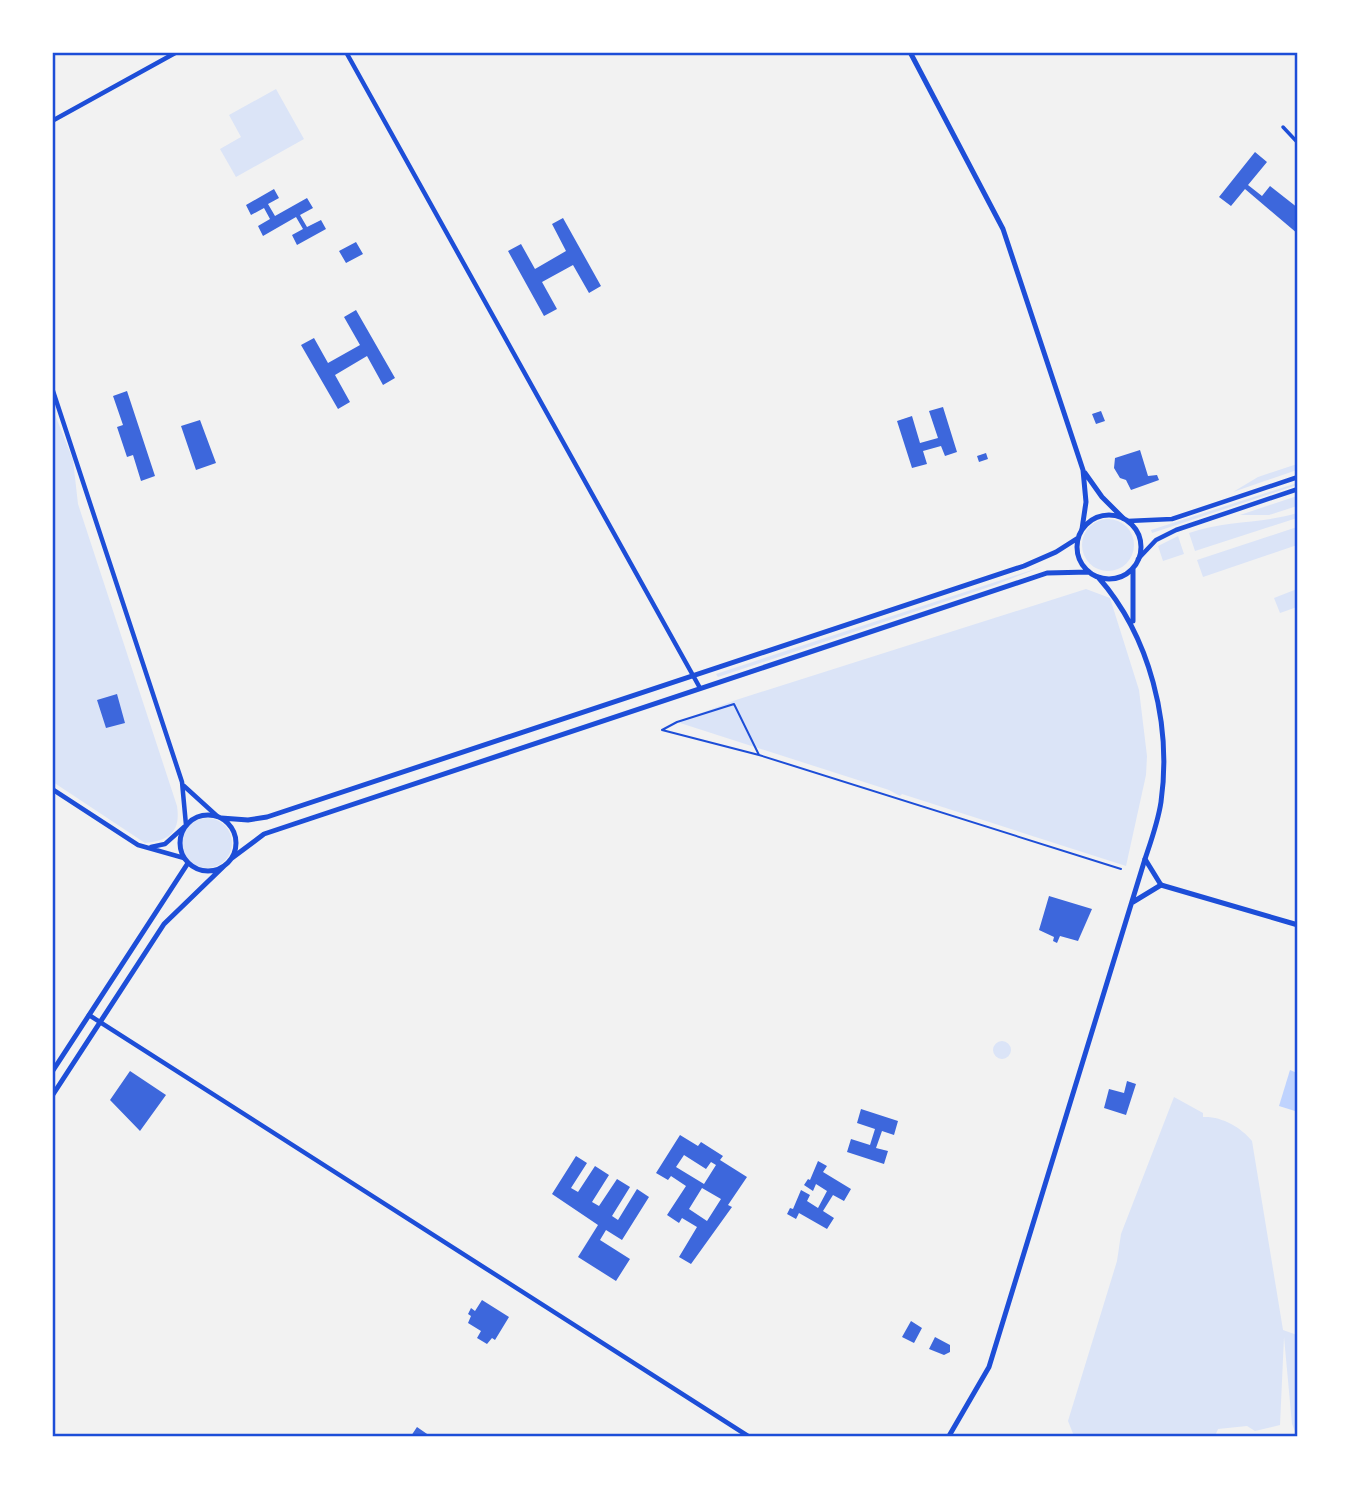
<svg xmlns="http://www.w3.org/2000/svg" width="1350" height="1489" font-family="Raleway,sans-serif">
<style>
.green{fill:#dbe4f7}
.water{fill:#bfd3fe}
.building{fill:#3d67dc;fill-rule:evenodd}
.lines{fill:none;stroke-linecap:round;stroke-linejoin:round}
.path{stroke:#1d4ed8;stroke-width:2}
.minor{stroke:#1d4ed8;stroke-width:3.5}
.tertiary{stroke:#1d4ed8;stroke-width:4.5}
.secondary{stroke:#1d4ed8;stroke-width:5}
.primary{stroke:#1d4ed8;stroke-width:5}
.neatline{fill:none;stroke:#1d4ed8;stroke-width:2.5}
</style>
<rect width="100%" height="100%" fill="#f2f2f2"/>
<!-- green -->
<path class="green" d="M 276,89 L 304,139 L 236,177 L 220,149 L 241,137 L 229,115 Z
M 52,407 L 73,460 L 78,504 L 177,806 C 181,832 169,841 145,843 L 53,782 Z
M 1297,464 L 1297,470 L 1233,492 L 1258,477 Z
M 1297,483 L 1297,485 L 1152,533 L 1151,530 Z
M 1297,496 L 1297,506 L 1269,515 L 1240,515 Z
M 1297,513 L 1297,518 L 1195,551 L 1189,533 C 1226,520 1261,524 1297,513 Z
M1082 545a26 26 0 1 1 52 0a26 26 0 1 1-52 0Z
M 1297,527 L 1297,545 L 1203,577 L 1197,560 Z
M 1178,536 L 1184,554 L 1163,561 L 1158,546 Z
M 1044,566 L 995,585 L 718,677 L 716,674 Z
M 1086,589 L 1110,598 L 1139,690 L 1147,756 L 1146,775 L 1126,866 L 902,794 L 900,796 L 889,790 L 677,722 L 736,700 Z
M 1297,589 L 1297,607 L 1280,613 L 1274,598 Z
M182 843a25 25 0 1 1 50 0a25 25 0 1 1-50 0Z
M993 1050a9 9 0 1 1 18 0a9 9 0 1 1-18 0Z
M 1174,1097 L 1203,1113 L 1203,1117 C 1221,1116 1241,1127 1252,1141 L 1283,1330 L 1297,1335 L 1297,1436 L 1292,1424 L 1284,1337 L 1280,1425 L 1255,1431 L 1247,1426 L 1218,1429 L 1215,1436 L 1074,1436 L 1068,1421 L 1117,1261 L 1121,1234 Z"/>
<!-- water -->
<path class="water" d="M 1290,1070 L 1297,1073 L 1295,1111 L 1279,1106 Z"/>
<!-- building -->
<path class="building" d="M 1255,152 L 1267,162 L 1248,185 L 1262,196 L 1270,186 L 1298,208 L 1298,234 L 1245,189 L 1231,206 L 1219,197 Z
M 274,189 L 279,198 L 268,204 L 275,216 L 307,198 L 313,208 L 300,215 L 307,227 L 321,220 L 326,229 L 297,245 L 292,235 L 303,229 L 296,217 L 263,236 L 258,226 L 270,219 L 264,208 L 251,215 L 246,205 Z
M 563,218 L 601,286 L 589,293 L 573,265 L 542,282 L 557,309 L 544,316 L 508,251 L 521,244 L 535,269 L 566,251 L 552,224 Z
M 356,242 L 363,254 L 346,263 L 339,251 Z
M 356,310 L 395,378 L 383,385 L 367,356 L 335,375 L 350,402 L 338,409 L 301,345 L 314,338 L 328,363 L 360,345 L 344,317 Z
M 127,391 L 155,476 L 141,481 L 133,455 L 127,457 L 117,427 L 123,425 L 113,396 Z
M 943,407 L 957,452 L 945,456 L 941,446 L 923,451 L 927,464 L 912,468 L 897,421 L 912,416 L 920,443 L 938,438 L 929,411 Z
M 1101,411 L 1105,421 L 1096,424 L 1092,414 Z
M 200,420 L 216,463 L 196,470 L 181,426 Z
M 1140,450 L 1148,476 L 1157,475 L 1159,480 L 1131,490 L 1126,480 L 1120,478 L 1114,468 L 1115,458 Z
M 986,453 L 988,459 L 979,462 L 977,456 Z
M 117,694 L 125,723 L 106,728 L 97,700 Z
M 1049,896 L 1092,909 L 1078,941 L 1060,936 L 1057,943 L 1053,941 L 1054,937 L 1039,930 Z
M 130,1071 L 166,1095 L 140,1131 L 110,1100 Z
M 1127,1081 L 1136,1084 L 1126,1115 L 1104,1108 L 1109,1089 L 1124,1093 Z
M 861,1109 L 898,1121 L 894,1135 L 882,1131 L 876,1148 L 888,1151 L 884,1164 L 847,1152 L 851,1139 L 870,1145 L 875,1129 L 857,1123 Z
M 680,1135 L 698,1146 L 701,1142 L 723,1156 L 720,1160 L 747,1177 L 728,1205 L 732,1207 L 691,1264 L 679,1257 L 697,1227 L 682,1218 L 679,1223 L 667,1215 L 686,1186 L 671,1176 L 668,1180 L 656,1173 ZM 684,1155 L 706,1169 L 711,1162 L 716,1165 L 704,1184 L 676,1167 ZM 702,1188 L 721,1199 L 707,1221 L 689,1209 Z
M 576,1156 L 587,1163 L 571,1188 L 578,1192 L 595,1166 L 609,1175 L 592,1202 L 599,1206 L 617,1179 L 630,1187 L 612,1216 L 618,1220 L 637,1189 L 649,1197 L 622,1240 L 606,1230 L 600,1240 L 630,1259 L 616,1281 L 578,1257 L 598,1225 L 552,1194 Z
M 818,1161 L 827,1166 L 823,1172 L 851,1189 L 844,1201 L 833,1195 L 823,1211 L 834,1218 L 827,1229 L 799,1213 L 796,1219 L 787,1214 L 790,1208 L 793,1209 L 801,1190 L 810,1195 L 807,1201 L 818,1208 L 827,1191 L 816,1184 L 813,1191 L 804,1185 L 808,1179 L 810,1180 Z
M 482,1300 L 509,1317 L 495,1340 L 492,1338 L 487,1344 L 477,1338 L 481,1331 L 468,1323 L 471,1316 L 468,1314 L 471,1308 L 475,1311 Z
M 911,1321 L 922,1328 L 914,1343 L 902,1337 Z
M 935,1337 L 950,1345 L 950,1352 L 944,1355 L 929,1349 Z
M 417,1427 L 430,1436 L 411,1436 Z"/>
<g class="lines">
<!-- path -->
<path class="path" d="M 759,755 L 734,704 L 677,722 L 662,730 L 759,755 L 1121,869"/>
<!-- minor -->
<path class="minor" d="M 1283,127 L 1298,143"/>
<!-- tertiary -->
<path class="tertiary" d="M 346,52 L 700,688
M 52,121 L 177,52
M 52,388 L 182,782 L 186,825
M 1128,521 L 1172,519 L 1298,477
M 1138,559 L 1156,540 L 1176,530 L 1298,489
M 184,786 L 217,816
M 52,789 L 138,845 L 184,858
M 151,847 L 165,844 L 184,827
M 89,1015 L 748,1436"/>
<!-- secondary -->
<path class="secondary" d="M 910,52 L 1003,229 L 1083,470 L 1086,502 L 1082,529
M 1085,473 L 1102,497 L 1123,518
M 1133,902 L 1161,885
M 949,1436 L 989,1367 L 1145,859"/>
<!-- primary -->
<path class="primary" d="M1077 547a32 32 0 1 1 64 0a32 32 0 1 1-64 0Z
M 1098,577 C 1150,636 1172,724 1161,802 C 1158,822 1151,841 1145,859 L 1161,885 L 1298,925
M 1133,621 L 1133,568
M180 843a28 28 0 1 1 56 0a28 28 0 1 1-56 0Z
M 221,818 L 248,820 L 267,817 L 1024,566 L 1056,552 L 1078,538
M 232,858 L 264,834 L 1047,573 L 1089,572
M 52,1072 L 188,863
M 52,1096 L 164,924 L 224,866"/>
</g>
<!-- border -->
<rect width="1350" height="1489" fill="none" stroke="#ffffff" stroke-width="108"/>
<rect x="54" y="54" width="1242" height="1381" class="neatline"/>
</svg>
